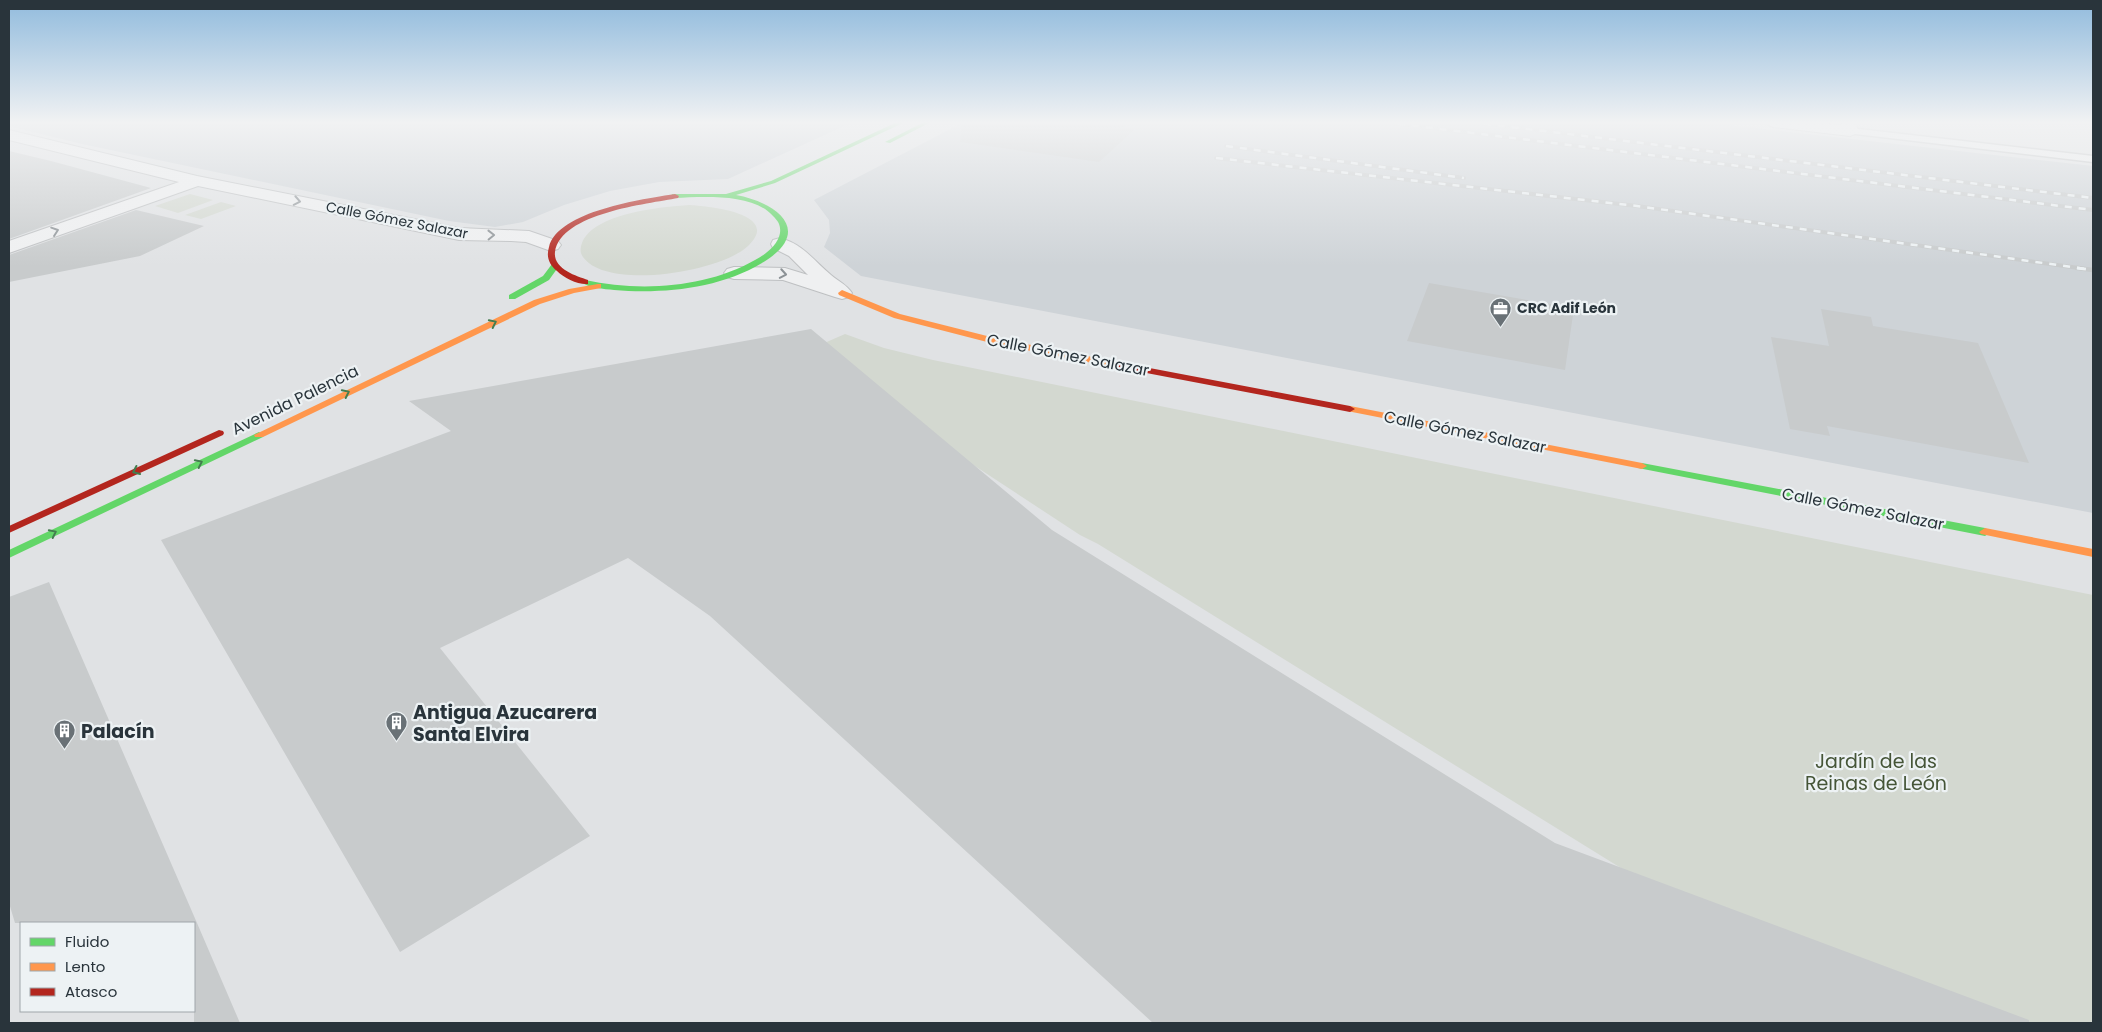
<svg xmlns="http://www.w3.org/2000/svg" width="2102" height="1032" font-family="Poppins,sans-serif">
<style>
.built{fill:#ced3d7}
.green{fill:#d3d8d0}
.building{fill:#c8cbcc}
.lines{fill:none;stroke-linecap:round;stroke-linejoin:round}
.lane-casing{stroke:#bec0c2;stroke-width:3}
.street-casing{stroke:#bec0c2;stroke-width:2}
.lane{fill:#eff0f1;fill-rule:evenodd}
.street{fill:#eff0f1;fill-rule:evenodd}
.fast{fill:#63d668;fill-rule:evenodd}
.slow{fill:#ff974d;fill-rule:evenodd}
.jam{fill:#b3261e;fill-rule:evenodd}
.rail-far1-casing{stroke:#c8cbcc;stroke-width:4}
.rail-casing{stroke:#c8cbcc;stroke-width:4.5}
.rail-far1{stroke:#edf2f4;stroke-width:2.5;stroke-dasharray:7;stroke-linecap:butt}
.rail{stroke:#edf2f4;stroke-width:3;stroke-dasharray:9;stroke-linecap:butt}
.oneway{stroke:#8c9296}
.oneway2{stroke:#437d4f}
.labels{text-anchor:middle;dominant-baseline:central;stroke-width:4.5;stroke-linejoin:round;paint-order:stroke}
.far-street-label{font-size:14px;fill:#29343b;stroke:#edf2f4}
.far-poi-label{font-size:14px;font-weight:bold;fill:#29343b;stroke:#edf2f4;text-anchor:start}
.street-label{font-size:16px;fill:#29343b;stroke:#edf2f4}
.near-poi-label{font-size:19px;font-weight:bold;fill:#29343b;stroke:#edf2f4;text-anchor:start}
.near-park-label{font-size:19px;fill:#455537;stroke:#edf2f4}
</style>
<rect width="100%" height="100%" fill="#e0e2e4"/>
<!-- built -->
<path class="built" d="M 9,122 L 853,122 L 728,179 L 659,182 L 610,191 L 564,205 L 523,222 L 495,227 L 449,221 L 82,144 L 9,126 Z
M 964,122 L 1701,122 L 2093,166 L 2093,513 L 861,276 L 824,247 L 830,233 L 829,220 L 814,200 Z"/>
<!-- green -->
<path class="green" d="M 190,194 L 213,200 L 178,213 L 155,206 Z
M 221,202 L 236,206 L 201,219 L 185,215 Z
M 689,205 C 707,206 783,213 748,246 C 721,272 607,291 583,257 C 580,253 580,248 582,243 C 594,213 661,207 689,205 Z
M 845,334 L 884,348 L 933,360 L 2093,595 L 2093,1023 L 1871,1023 L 1098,544 L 1080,535 L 949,449 L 806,351 Z"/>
<!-- building -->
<path class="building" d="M 962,122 L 1130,122 L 1123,128 L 1134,130 L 1099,162 L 960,142 Z
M 9,151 L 51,161 L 151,188 L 9,239 Z
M 136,210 L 204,226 L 140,256 L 9,282 L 9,255 Z
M 1429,283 L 1574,308 L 1565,370 L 1407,341 Z
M 1821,309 L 1871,317 L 1873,326 L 1978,343 L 2029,463 L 1827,426 L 1830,436 L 1790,429 L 1771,337 L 1829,346 Z
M 811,329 L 1052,530 L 1555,843 L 2029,1020 L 2029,1023 L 1153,1023 L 710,616 L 628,558 L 440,648 L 590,836 L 400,952 L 161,540 L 451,431 L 409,401 Z
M 49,582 L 197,923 L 240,1023 L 194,1023 L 194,923 L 15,923 L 9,903 L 9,597 Z"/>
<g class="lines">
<defs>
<path id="lane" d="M 1850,128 L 2093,156 L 2093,162 L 1847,133 L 1847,129 Z"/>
<path id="street" d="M 1765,122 L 1810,122 L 1842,125 L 1842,122 L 1856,122 L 1858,131 L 1855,134 L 1850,136 L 1773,127 L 1768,125 Z
M 9,130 L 197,176 L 459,228 L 529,231 L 558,241 L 561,245 L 558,249 L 551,251 L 526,242 L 511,241 L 459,240 L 198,186 L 9,253 L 9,241 L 179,182 L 9,140 Z
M 780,238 C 803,244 814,261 831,275 C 838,281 847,285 852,293 L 849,297 L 842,299 L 835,297 L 783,280 L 734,279 L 727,277 L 724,273 L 727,269 L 734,267 L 785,268 L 808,275 L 789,256 L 773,248 L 771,244 L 773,240 Z"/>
</defs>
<!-- lane casing -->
<use href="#lane" class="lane-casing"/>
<!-- street casing -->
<use href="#street" class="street-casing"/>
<!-- lane -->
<use href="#lane" class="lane"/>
<!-- street -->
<use href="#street" class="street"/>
<!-- fast -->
<path class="fast" d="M 897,122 L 905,122 L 775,183 L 736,195 C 779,203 814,232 762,263 C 719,289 662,294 614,290 C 604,289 589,288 581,282 L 585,280 C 640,292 706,288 755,260 C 765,255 778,245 780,233 C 781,225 778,221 773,216 C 753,193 703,197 675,198 L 671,196 L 672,194 L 726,194 L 771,181 Z
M 924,122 L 931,122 L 890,143 L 885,142 Z
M 552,264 L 559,266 L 549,280 L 515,299 L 509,299 L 509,295 L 543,276 Z
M 259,432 L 264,435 L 263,437 L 9,558 L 9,550 Z
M 1642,463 L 1985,528 L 1991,532 L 1985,536 L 1638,468 L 1637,466 L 1638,464 Z"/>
<!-- slow -->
<path class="slow" d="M 598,284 L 601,284 L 601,288 L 574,293 L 540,304 L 263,437 L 255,437 L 254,435 L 534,300 L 569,289 Z
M 842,290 L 900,314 L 991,337 L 1118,362 L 1123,365 L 1118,368 L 991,343 L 894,318 L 839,295 L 838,293 Z
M 1350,406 L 1642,463 L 1647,466 L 1642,469 L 1347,411 L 1345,409 L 1347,407 Z
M 1985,528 L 2093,549 L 2093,557 L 1981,534 L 1979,532 Z"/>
<!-- jam -->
<path class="jam" d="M 675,194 L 679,196 L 678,198 C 647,204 561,213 555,252 C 553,269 576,276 588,280 L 588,284 C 578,285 564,278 557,271 C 549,264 546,257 549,247 C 558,211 643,199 675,194 Z
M 1118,362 L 1350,406 L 1355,409 L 1350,412 L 1115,367 L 1113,365 Z
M 219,430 L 223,431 L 224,433 L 223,435 L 9,533 L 9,526 Z"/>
<defs>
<path id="rail-far1" d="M 1384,122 L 2093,210
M 1470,122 L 2093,198
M 1226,146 L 1464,178
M 1216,158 L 1637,206 L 2086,269"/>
<path id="rail" d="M 2077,268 L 2093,270"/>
</defs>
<!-- rail-far1 casing -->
<use href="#rail-far1" class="rail-far1-casing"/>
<!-- rail casing -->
<use href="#rail" class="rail-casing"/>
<!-- rail-far1 -->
<use href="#rail-far1" class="rail-far1"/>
<!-- rail -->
<use href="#rail" class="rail"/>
</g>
<!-- one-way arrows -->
<defs><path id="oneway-chevron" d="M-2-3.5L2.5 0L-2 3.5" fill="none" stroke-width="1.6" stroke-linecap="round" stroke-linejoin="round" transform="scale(1.25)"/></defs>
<g class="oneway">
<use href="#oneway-chevron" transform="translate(297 201) rotate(11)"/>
<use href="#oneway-chevron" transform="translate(55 231) rotate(-19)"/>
<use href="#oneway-chevron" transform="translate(491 235) rotate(-1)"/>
<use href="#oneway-chevron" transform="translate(783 274) rotate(10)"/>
</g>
<g class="oneway2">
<use href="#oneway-chevron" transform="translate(493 323) rotate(-26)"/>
<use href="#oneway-chevron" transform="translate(346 393) rotate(-26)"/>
<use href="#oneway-chevron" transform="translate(199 463) rotate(-26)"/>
<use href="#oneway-chevron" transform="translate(136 471) rotate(155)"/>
<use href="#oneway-chevron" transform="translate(53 533) rotate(-26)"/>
</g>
<!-- sky -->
<linearGradient id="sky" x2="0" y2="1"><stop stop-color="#91bbdd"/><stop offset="0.46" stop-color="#f1f2f3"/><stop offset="1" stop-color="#f1f2f3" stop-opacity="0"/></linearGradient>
<rect width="2102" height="266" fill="url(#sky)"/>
<!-- icons -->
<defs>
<symbol id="office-pin" viewBox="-11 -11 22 30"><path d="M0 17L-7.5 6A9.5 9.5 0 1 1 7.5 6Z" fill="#697176" stroke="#edf2f4"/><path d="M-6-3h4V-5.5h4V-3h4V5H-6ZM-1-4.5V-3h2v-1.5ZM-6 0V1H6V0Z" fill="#fff"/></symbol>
<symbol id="building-pin" viewBox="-11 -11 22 30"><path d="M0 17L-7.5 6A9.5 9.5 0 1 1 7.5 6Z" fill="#697176" stroke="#edf2f4"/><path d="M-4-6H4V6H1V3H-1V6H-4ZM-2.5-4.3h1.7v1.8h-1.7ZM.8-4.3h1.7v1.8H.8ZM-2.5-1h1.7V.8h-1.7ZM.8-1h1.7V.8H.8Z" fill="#fff"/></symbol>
</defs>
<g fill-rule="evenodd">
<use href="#office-pin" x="1488" y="296" width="25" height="34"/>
<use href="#building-pin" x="384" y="710" width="25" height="34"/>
<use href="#building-pin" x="52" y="718" width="25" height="34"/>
</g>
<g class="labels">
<!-- far-street labels -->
<g class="far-street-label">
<text transform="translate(397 220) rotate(11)">Calle Gómez Salazar</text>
</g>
<!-- far-poi labels -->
<g class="far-poi-label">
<text x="1517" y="308">CRC Adif León</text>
</g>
<!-- street labels -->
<g class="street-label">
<text transform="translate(1068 355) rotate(11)">Calle Gómez Salazar</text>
<text transform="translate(295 400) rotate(-26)">Avenida Palencia</text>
<text transform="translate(1465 432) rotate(11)">Calle Gómez Salazar</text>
<text transform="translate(1863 509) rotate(11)">Calle Gómez Salazar</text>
</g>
<!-- near-poi labels -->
<g class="near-poi-label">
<text x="413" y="712">Antigua Azucarera<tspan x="413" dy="22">Santa Elvira</tspan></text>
<text x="81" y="731">Palacín</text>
</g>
<!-- near-park labels -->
<g class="near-park-label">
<text x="1876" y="761">Jardín de las<tspan x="1876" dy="22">Reinas de León</tspan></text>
</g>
</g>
<!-- border -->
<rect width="2102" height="1032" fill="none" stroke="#29343b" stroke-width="20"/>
<!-- legend -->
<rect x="20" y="922" width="175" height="90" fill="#edf2f4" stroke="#9fa6aa"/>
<rect x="30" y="938" width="25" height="8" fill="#63d668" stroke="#9fa6aa"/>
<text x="65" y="947" font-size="15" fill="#29343b">Fluido</text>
<rect x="30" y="963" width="25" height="8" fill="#ff974d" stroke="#9fa6aa"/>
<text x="65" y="972" font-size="15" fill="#29343b">Lento</text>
<rect x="30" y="988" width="25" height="8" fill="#b3261e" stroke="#9fa6aa"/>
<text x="65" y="997" font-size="15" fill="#29343b">Atasco</text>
</svg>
